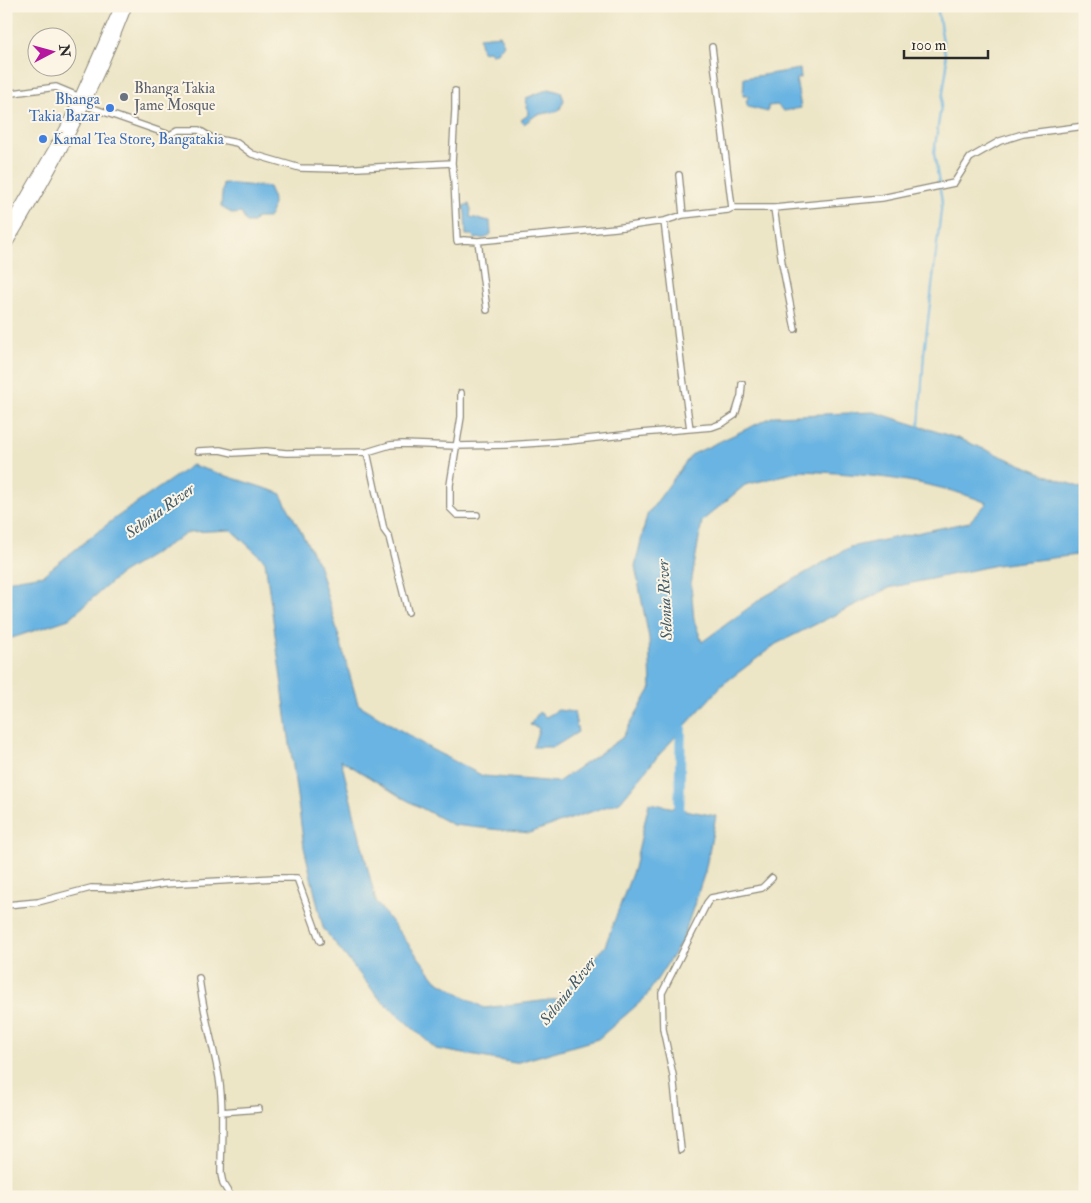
<svg xmlns="http://www.w3.org/2000/svg" width="1091" height="1203" font-family="'IM FELL Double Pica',serif">
<style>
.water{fill:#69b4e2;stroke:#4a7086;fill-rule:evenodd}
.lines{fill:none;stroke-linecap:round;stroke-linejoin:round}
.stream{stroke:#69b4e2;stroke-width:2}
.river{stroke:#69b4e2;stroke-width:10}
.minor-casing{stroke:#8c8878;stroke-width:8}
.trunk-casing{stroke:#8c8878;stroke-width:11}
.minor{stroke:#fff;stroke-width:5.5}
.trunk{stroke:#fff;stroke-width:9}
.worship-dot{fill:#6b7280;stroke:#fcf5e5;stroke-width:2}
.shop-dot{fill:#3f7fe0;stroke:#fcf5e5;stroke-width:2}
.labels{text-anchor:middle;dominant-baseline:central;stroke-width:4;stroke-linejoin:round;paint-order:stroke}
.worship-label{font-size:15px;fill:#5b616d;stroke:#fcf5e5;text-anchor:start}
.shop-label{font-size:15px;fill:#366cbe;stroke:#fcf5e5;text-anchor:end}
.water-label{font-size:16px;font-style:italic;fill:#415b6b;stroke:#fcf5e5}
</style>
<rect width="100%" height="100%" fill="#fcf5e5"/>
<filter id="ink" filterUnits="userSpaceOnUse"><feTurbulence type="fractalNoise" baseFrequency=".02" numOctaves="2"/><feDisplacementMap in="SourceGraphic" scale="10" xChannelSelector="R" yChannelSelector="G"/><feConvolveMatrix kernelMatrix="1 2 1 2 8 2 1 2 1" color-interpolation-filters="sRGB"/></filter>
<filter id="wash" filterUnits="userSpaceOnUse"><feTurbulence type="fractalNoise" baseFrequency=".0096" numOctaves="4" result="noise"/><feDisplacementMap in="SourceGraphic" scale="20" xChannelSelector="R" yChannelSelector="G"/><feGaussianBlur stdDeviation="1.12" result="paint"/><feColorMatrix in="noise" values="0 0 0 0 0 0 0 0 0 0 0 0 0 0 0 0 0 1.4 0 .05"/><feComposite in="paint" operator="in"/></filter>
<g filter="url(#wash)">
<rect width="100%" height="100%" fill="#ece5c6"/>
<!-- water -->
<path class="water" d="M 500,35 L 504,44 L 497,53 L 491,54 L 489,51 L 482,52 L 479,37 Z
M 800,69 L 801,78 L 796,79 L 801,108 L 784,111 L 777,105 L 768,106 L 768,112 L 748,107 L 746,101 L 749,96 L 743,96 L 744,78 Z
M 549,89 L 561,92 L 564,100 L 559,111 L 536,115 L 524,124 L 521,120 L 528,115 L 526,98 Z
M 223,183 L 269,187 C 274,197 275,209 268,218 L 256,218 L 253,223 L 247,223 L 241,213 L 233,214 L 221,207 Z
M 469,204 L 471,209 L 470,217 L 490,221 L 491,234 L 486,238 L 474,239 L 473,235 L 466,235 L 465,213 L 463,206 Z
M 874,412 L 960,439 L 1056,479 L 1085,489 L 1085,554 L 996,565 L 889,588 L 776,644 L 722,685 L 658,756 L 620,802 L 529,833 L 453,825 L 401,797 L 341,760 L 376,902 L 436,980 L 484,1008 L 558,999 L 605,946 L 634,868 L 649,803 L 716,816 L 705,872 L 682,941 L 645,998 L 598,1039 L 515,1063 L 436,1049 L 378,997 L 323,928 L 304,847 L 265,561 L 231,530 L 189,532 L 119,575 L 69,619 L 6,640 L 6,581 L 43,575 L 114,519 L 192,465 L 280,493 L 318,563 L 358,704 L 431,749 L 483,776 L 558,782 L 622,738 L 651,688 L 649,638 L 635,566 L 647,515 L 691,455 L 774,416 ZM 801,471 C 863,474 929,479 987,503 L 969,522 L 850,547 L 762,598 L 702,642 L 694,620 L 691,584 L 702,521 L 745,485 Z
M 558,710 L 574,712 L 578,732 L 554,747 L 533,747 L 539,728 L 530,725 L 539,712 L 546,717 Z"/>
<g class="lines">
<!-- stream -->
<path class="stream" d="M 919,426 L 924,354 L 942,202 L 934,153 L 947,66 L 937,6"/>
<!-- river -->
<path class="river" d="M 679,821 L 681,718"/>
</g>
</g>
<g filter="url(#ink)">
<g class="lines">
<defs>
<path id="minor" d="M 712,47 L 732,208
M 455,91 L 455,110 L 452,163 L 454,180 L 457,241 L 464,240 L 478,241 L 616,228 L 664,221 L 683,215 L 728,210 L 732,208 L 774,208 L 882,198 L 954,183 L 970,158 L 1000,141 L 1023,134 L 1085,126
M 6,94 L 56,87 L 80,97
M 84,105 L 170,135 L 178,130 L 199,130 L 212,138 L 237,143 L 252,154 L 300,168 L 339,169 L 452,163
M 679,175 L 683,215
M 774,208 L 782,263 L 795,329
M 664,221 L 681,363 L 690,429
M 478,241 L 487,310
M 461,393 L 461,417 L 450,485 L 450,508 L 457,515 L 477,515
M 198,451 L 220,450 L 233,453 L 266,451 L 286,453 L 367,452 L 390,445 L 402,444 L 456,446 L 507,445 L 569,441 L 641,433 L 712,427 L 723,423 L 735,415 L 741,396 L 742,384
M 367,452 L 384,530 L 389,537 L 408,612
M 6,905 L 38,902 L 91,888 L 136,889 L 163,884 L 274,878 L 297,878 L 320,941
M 199,978 C 203,1012 213,1044 219,1077 C 224,1109 221,1142 221,1174 L 223,1184 L 231,1197
M 221,1112 L 259,1109
M 681,1150 L 673,1075 L 663,1029 L 662,993 L 707,903 L 711,898 L 762,888 L 772,878"/>
<path id="trunk" d="M 6,231 L 66,127 L 120,6
M 6,246 C 54,169 95,90 127,6"/>
</defs>
<!-- minor casing -->
<use href="#minor" class="minor-casing"/>
<!-- trunk casing -->
<use href="#trunk" class="trunk-casing"/>
<!-- minor -->
<use href="#minor" class="minor"/>
<!-- trunk -->
<use href="#trunk" class="trunk"/>
</g>
</g>
<!-- markers -->
<circle class="worship-dot" cx="124" cy="97" r="5"/>
<g class="shop-dot">
<circle cx="110" cy="108" r="5"/>
<circle cx="43" cy="139" r="5"/>
</g>
<g class="labels">
<!-- worship labels -->
<g class="worship-label">
<text x="134" y="88">Bhanga Takia<tspan x="134" dy="17">Jame Mosque</tspan></text>
</g>
<!-- shop labels -->
<g class="shop-label">
<text x="100" y="99">Bhanga<tspan x="100" dy="17">Takia Bazar</tspan></text>
<text x="53" y="139" text-anchor="start">Kamal Tea Store, Bangatakia</text>
</g>
<!-- water labels -->
<g class="water-label">
<text transform="translate(160 511) rotate(-36)">Selonia River</text>
<text transform="translate(665 600) rotate(-93)">Selonia River</text>
<text transform="translate(568 991) rotate(-52)">Selonia River</text>
</g>
</g>
<!-- margin -->
<rect width="1091" height="1203" fill="none" stroke="#fcf5e5" stroke-width="25"/>
<!-- north arrow -->
<g transform="translate(52 52) rotate(84)"><circle r="24" fill="#fcf5e5" stroke="#a8a49b"/>
<path d="M0-4L9 19L0 12L-9 19Z" fill="#b5179e"/>
<text y="-8" font-size="14" font-weight="bold" text-anchor="middle" fill="#2b2b2b">N</text>
</g>
<!-- scale -->
<path d="M904 50v8h84v-8" fill="none" stroke="#2b2b2b" stroke-width="2.5"/>
<text x="911" y="50" font-size="15" fill="#2b2b2b" stroke="#fcf5e5" stroke-width="4" paint-order="stroke">100 m</text>
</svg>
